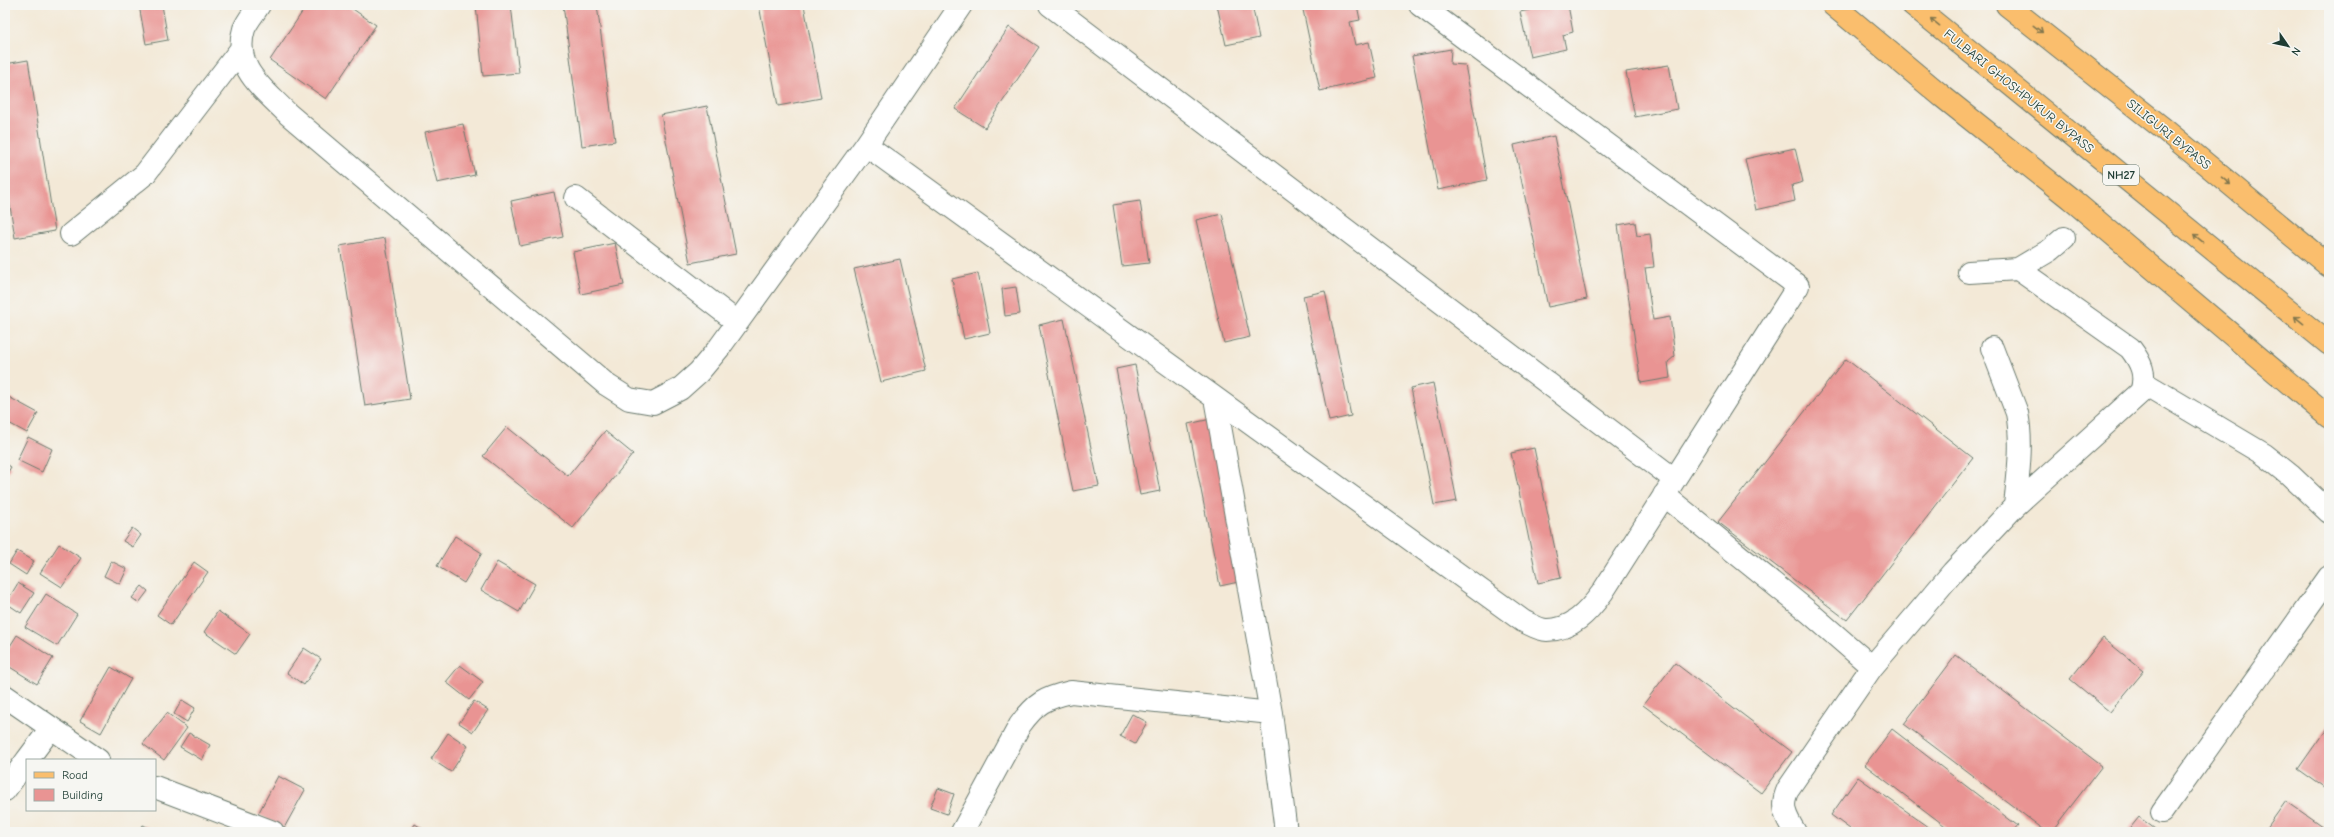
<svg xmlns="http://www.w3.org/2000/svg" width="2334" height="837" font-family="'Comic Neue',sans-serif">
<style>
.building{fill:#e99493}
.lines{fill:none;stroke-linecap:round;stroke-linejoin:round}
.minor-casing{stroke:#69796d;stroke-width:24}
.major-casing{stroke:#69796d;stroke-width:24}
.highway-casing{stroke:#69796d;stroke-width:24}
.minor{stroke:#fff;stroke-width:22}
.major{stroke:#fabe6d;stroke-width:22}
.highway{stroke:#fabe6d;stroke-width:22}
.oneway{stroke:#82774e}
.labels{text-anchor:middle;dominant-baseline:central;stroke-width:3;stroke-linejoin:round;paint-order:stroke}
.shield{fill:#f6f6f2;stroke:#60746d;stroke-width:1}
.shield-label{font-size:12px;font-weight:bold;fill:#1f3d34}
.street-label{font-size:13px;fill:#1f3d34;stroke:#f6f6f2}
</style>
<rect width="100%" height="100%" fill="#f6f6f2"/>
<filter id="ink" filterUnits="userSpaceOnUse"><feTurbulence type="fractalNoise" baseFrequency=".025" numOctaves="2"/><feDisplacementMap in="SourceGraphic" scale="8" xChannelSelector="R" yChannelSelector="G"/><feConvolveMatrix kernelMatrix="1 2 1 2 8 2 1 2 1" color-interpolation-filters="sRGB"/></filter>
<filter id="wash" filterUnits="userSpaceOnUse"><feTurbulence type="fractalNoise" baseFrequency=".012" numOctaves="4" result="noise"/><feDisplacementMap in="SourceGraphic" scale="16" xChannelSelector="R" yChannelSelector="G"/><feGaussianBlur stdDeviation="0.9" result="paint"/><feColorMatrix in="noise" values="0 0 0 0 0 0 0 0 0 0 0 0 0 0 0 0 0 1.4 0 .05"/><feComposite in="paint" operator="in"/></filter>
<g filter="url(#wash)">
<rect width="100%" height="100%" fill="#f3e9d7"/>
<g id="blocks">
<!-- building -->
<path class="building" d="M 139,5 L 162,5 L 168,40 L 146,44 Z
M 307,5 L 347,5 L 376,25 L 326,99 L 270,60 Z
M 476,5 L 511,5 L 519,73 L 483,76 Z
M 563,5 L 597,5 L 615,141 L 582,146 Z
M 759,5 L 804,5 L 821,98 L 778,106 Z
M 1217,5 L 1252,5 L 1259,38 L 1226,45 Z
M 1302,5 L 1357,5 L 1360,20 L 1350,22 L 1355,45 L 1369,42 L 1377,78 L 1320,91 Z
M 1552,5 L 1568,5 L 1573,32 L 1563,35 L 1566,49 L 1530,57 L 1520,12 Z
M 1009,27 L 1039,47 L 985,128 L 955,109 Z
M 1451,49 L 1450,64 L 1465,65 L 1487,180 L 1438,190 L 1412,56 Z
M 28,60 L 55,231 L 15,238 L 5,174 L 5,64 Z
M 1669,65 L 1677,109 L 1635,117 L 1626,72 Z
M 707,106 L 736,254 L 690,263 L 661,115 Z
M 463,124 L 475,175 L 437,183 L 425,132 Z
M 1554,136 L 1587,299 L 1548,307 L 1514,145 Z
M 1795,148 L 1803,182 L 1792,185 L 1795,201 L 1756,210 L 1745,159 Z
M 554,192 L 563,237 L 520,246 L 511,201 Z
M 1140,201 L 1149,263 L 1122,266 L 1113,205 Z
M 1222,214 L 1250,337 L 1224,343 L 1196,220 Z
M 1635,222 L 1637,236 L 1650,234 L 1654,267 L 1645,268 L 1653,320 L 1670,317 L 1675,356 L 1668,362 L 1670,378 L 1641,383 L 1618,225 Z
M 385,238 L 410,399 L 365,406 L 340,246 Z
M 615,243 L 624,285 L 581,294 L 573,252 Z
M 900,259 L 926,371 L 881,382 L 854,269 Z
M 978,273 L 990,333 L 964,339 L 952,279 Z
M 1016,287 L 1020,314 L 1005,316 L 1002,289 Z
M 1325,291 L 1351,416 L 1329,421 L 1303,296 Z
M 1064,319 L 1099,486 L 1073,491 L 1039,325 Z
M 1846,359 L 1973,458 L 1847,620 L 1718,522 Z
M 1135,365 L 1160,491 L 1140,495 L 1116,369 Z
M 1433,383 L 1457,501 L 1434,505 L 1411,388 Z
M 5,395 L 38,413 L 27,433 L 5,421 Z
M 1211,419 L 1243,581 L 1220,586 L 1188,424 Z
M 507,427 L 568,476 L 605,431 L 633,454 L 573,528 L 483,456 Z
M 28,437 L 52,449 L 42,472 L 17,460 Z
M 1534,448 L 1561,578 L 1538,583 L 1511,453 Z
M 5,463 L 11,467 L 5,477 Z
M 132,528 L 141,535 L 133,547 L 123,541 Z
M 455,536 L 482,553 L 464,583 L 437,566 Z
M 59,544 L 81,558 L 62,587 L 40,573 Z
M 17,551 L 34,561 L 26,575 L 9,564 Z
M 111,561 L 127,569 L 120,584 L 104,576 Z
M 194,562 L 208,572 L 171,625 L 157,615 Z
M 497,562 L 535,584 L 519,612 L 481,590 Z
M 18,583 L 34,593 L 21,613 L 6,603 Z
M 142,586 L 148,591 L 139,603 L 132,598 Z
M 46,594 L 77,614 L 57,646 L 25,627 Z
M 218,611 L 250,634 L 236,654 L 204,632 Z
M 17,635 L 53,658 L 37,684 L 5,664 L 5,654 Z
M 2103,638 L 2144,671 L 2110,712 L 2070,679 Z
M 304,648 L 321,659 L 304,685 L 287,673 Z
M 1956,655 L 2102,766 L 2051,832 L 2047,832 L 1904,724 Z
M 1675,663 L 1792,752 L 1761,793 L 1643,705 Z
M 460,665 L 483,682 L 469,700 L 446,682 Z
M 111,667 L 131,679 L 101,733 L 80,721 Z
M 182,700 L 195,708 L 187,722 L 174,714 Z
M 474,701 L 488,710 L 473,732 L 459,723 Z
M 167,713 L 187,728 L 164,760 L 143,744 Z
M 1132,714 L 1147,722 L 1135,744 L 1120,736 Z
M 2329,725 L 2329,791 L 2298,769 Z
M 1892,729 L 2018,826 L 2013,832 L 1953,832 L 1865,765 Z
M 189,733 L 210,745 L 202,760 L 180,747 Z
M 448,733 L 468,746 L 451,772 L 431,759 Z
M 278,776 L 305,790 L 284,828 L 258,814 Z
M 1858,777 L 1936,832 L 1854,832 L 1831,815 Z
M 938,788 L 954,794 L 947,814 L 930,808 Z
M 2286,801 L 2329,831 L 2329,832 L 2264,832 Z
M 2139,817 L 2155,829 L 2152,832 L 2127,832 Z
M 415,824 L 428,832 L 410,832 Z
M 143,825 L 151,829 L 150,832 L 139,832 Z"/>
</g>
</g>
<g filter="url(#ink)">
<use href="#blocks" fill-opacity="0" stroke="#69796d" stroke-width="1"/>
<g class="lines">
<defs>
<path id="minor" d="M 259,5 C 255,12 247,21 244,29 C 232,68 264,89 288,114 L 607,385 L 629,399 L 653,403 L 680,389 L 699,372 L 719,348 L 866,145 L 961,5
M 1050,5 L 1674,479
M 866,145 L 1523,621 C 1530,624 1539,630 1547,630 C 1572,630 1588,612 1602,593 L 1798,286 L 1420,5
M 576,198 L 737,322
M 71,234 L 145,174 L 241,49
M 1969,272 L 2018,269 L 2050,250 L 2064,238
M 1992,348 L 2017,413 C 2023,444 2018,475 2015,506
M 2144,383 L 2265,455 L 2290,475 L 2329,512
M 1215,398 L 1271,713 L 1286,832
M 1664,495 L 1810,613 L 1872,667
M 5,696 L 98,760
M 27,760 L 51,728
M 155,787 L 273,832
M 5,790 L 27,760
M 2162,812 L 2329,577
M 962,832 L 1020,725 C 1036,703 1045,698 1071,692 L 1271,713
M 1795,832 C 1785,816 1780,806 1788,789 L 1872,667 L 1953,572 L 2015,506 L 2141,392 C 2147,375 2141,362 2130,348 L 2018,269"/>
<path id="major" d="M 1833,5 L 1943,97 L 2071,199 L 2329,417"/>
<path id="highway" d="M 1913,5 L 2329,344
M 2007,5 L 2165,130 L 2329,266"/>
</defs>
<!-- minor casing -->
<use href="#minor" class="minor-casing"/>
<!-- major casing -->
<use href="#major" class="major-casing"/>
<!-- highway casing -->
<use href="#highway" class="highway-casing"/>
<!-- minor -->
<use href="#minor" class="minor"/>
<!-- major -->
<use href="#major" class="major"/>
<!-- highway -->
<use href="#highway" class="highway"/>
</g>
<!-- one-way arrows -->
<defs><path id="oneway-shaft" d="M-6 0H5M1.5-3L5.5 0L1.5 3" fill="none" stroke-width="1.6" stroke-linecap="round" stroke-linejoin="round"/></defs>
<g class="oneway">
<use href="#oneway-shaft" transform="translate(1935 22) rotate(-141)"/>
<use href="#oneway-shaft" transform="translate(2038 29) rotate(38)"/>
<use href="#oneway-shaft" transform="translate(2226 181) rotate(40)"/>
<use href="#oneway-shaft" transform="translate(2198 238) rotate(-141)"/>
<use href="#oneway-shaft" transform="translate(2299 320) rotate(-141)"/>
</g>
</g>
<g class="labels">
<!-- shield labels -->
<rect class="shield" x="2103" y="165" width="36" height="20" rx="3"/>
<g class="shield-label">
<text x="2121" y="175">NH27</text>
</g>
<!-- street labels -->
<g class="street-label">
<text transform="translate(2019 91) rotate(39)">FULBARI GHOSHPUKUR BYPASS</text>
<text transform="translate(2169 134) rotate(39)">SILIGURI BYPASS</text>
</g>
</g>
<!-- margin -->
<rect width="2334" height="837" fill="none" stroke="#f6f6f2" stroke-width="20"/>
<!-- legend -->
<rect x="26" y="759" width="130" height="52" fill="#f6f6f2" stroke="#a0aca6"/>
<rect x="34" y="772" width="20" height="6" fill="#fabe6d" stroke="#a0aca6"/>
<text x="62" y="779" font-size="12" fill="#1f3d34">Road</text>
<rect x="34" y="789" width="20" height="12" fill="#e99493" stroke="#a0aca6"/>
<text x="62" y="799" font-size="12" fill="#1f3d34">Building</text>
<!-- north arrow -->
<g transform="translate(2288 46) rotate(124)" stroke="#f6f6f2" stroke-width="3" paint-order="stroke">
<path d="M0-3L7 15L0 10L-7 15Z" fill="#1f3d34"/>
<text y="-6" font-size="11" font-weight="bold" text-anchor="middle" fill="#1f3d34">N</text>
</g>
</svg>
